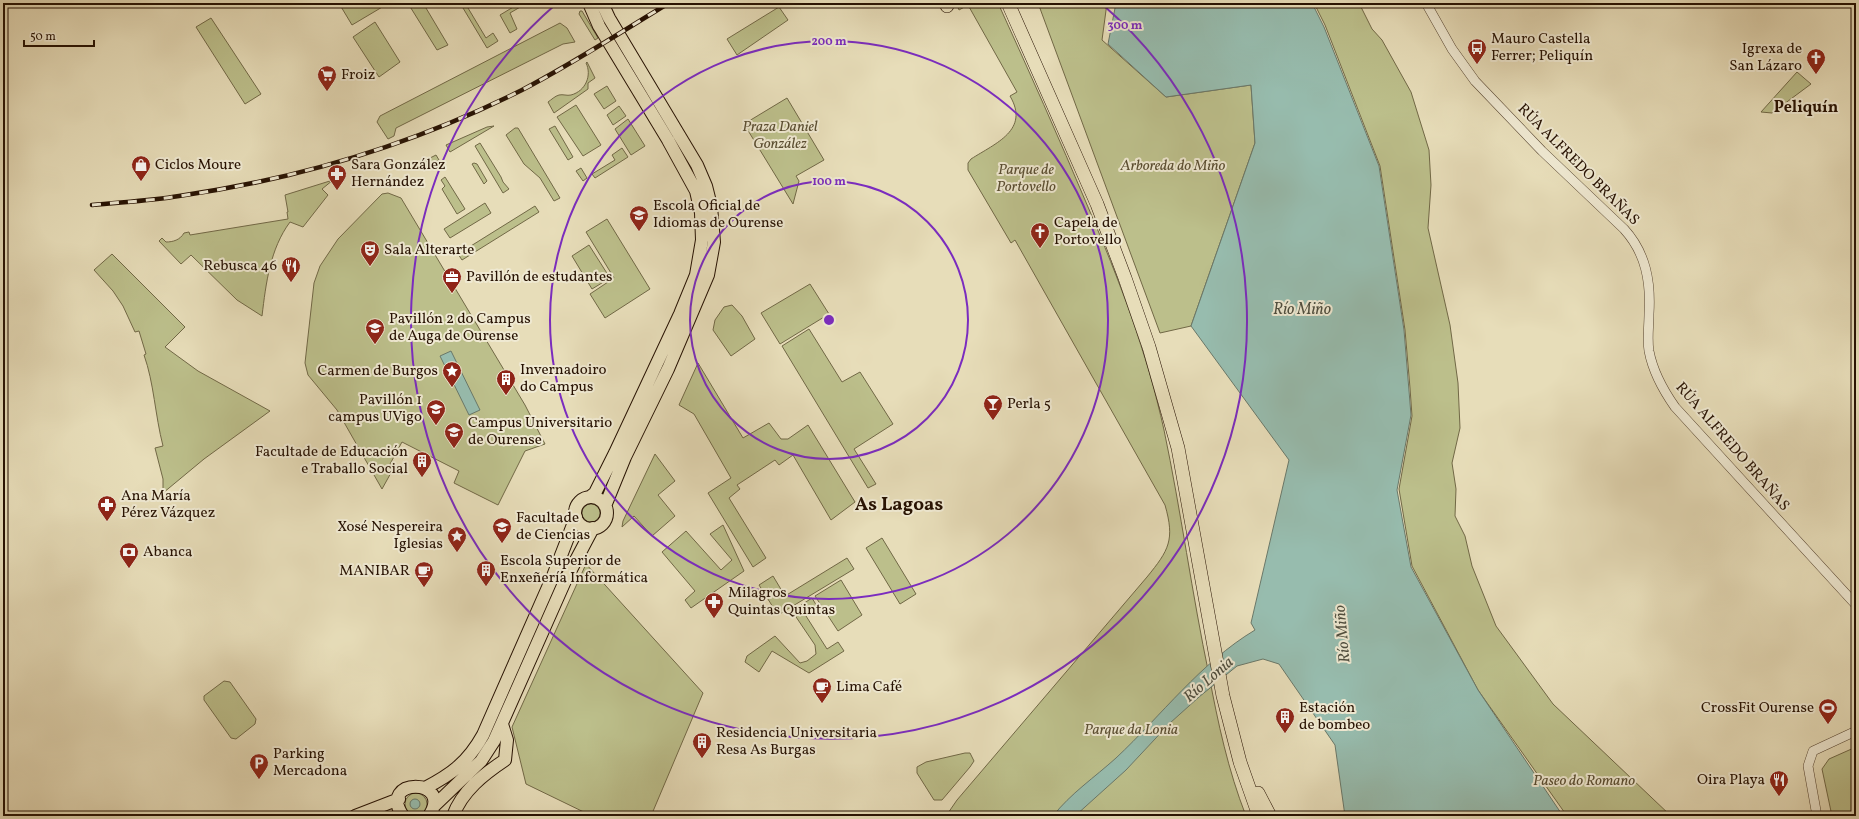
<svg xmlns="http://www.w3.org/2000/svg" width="1859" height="819" font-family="Vollkorn,serif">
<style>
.green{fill:#bcbf8b;stroke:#716846}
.water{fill:#97bcae;stroke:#6a7869}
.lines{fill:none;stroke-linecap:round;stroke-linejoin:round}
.minor-casing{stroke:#564430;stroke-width:10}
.major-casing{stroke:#261102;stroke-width:14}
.highway-casing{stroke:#261102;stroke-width:14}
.minor{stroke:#efe9d2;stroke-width:9}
.major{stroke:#e7ddb9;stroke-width:12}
.highway{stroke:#e7ddb9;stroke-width:13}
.rail-casing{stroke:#261102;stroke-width:4.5}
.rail{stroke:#efe9d2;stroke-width:3;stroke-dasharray:9;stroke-linecap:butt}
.ring{fill:none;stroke:#7b2cbf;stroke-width:2}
.labels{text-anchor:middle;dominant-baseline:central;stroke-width:4;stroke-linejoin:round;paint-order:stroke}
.poi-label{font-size:15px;fill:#261102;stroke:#efe9d2;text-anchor:start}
.park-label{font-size:15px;font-style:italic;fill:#5a4e32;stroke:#efe9d2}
.street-label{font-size:15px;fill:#261102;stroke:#efe9d2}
.neighbourhood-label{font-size:16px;font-weight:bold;fill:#261102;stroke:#efe9d2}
.water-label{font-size:16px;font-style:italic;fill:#4e4d3e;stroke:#efe9d2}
.district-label{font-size:19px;font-weight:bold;fill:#261102;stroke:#efe9d2}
.centre{fill:#7b2cbf;stroke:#efe9d2;stroke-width:2}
.ring-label{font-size:12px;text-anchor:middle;font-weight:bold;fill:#7b2cbf;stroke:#efe9d2;stroke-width:4;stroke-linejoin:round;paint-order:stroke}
</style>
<rect width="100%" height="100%" fill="#e7ddb9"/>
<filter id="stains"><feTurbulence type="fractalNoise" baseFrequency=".005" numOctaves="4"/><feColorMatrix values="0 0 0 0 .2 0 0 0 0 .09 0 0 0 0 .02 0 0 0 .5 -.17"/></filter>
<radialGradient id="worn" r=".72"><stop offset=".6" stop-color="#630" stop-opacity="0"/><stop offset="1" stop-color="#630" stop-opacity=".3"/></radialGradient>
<!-- green -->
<path class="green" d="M 343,3 L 389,3 L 352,25 L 340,5 Z
M 412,3 L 423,3 L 448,45 L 437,50 L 409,5 Z
M 460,3 L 465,3 L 486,38 L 493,33 L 498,41 L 487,48 Z
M 520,3 L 527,3 L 510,13 L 517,29 L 510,33 L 500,15 Z
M 956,3 L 998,3 C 1029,71 1059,138 1088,207 C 1119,279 1147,353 1164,430 C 1181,511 1192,594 1209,675 C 1218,723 1228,770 1246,816 L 946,816 L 957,800 L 1147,577 C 1169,550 1175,540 1165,505 L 1015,240 L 1011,243 L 968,170 L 968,163 L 971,159 C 996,143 1030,130 1010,96 L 1017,92 L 968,5 L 959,10 Z
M 1038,3 L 1107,3 L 1102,40 L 1166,97 L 1251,85 L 1255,143 L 1191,326 L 1160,333 Z
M 1314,3 L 1359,3 L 1372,29 L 1382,40 L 1411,92 L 1429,150 L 1431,185 L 1428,228 L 1450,325 L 1458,383 L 1460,428 L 1452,463 L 1456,489 L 1455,516 L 1465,536 L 1472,566 L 1496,626 L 1553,704 L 1671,816 L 1567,816 L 1478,690 L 1412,566 L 1399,489 L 1412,416 L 1410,388 L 1405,330 L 1380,166 L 1325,25 Z
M 779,7 L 788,20 L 737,55 L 727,39 Z
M 582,11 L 598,38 L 595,40 L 579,14 L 580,11 Z
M 211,18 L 261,94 L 245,104 L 196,27 Z
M 375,22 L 400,62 L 379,77 L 353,37 Z
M 560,23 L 567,28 L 575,42 L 563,44 L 396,128 L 394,136 L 388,139 L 377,122 L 380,116 Z
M 587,62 L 595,78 L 588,83 L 588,89 L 554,113 L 548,102 C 551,100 555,96 559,95 C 563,94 567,96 571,95 C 586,91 592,75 586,63 Z
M 1797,72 L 1811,84 L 1772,113 L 1761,112 Z
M 607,86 L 616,101 L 604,109 L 594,94 Z
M 787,98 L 824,160 L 796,176 L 799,181 L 793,204 L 744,124 Z
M 576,105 L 601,145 L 583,156 L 557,117 Z
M 619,106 L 626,116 L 613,125 L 607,115 Z
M 628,119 L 645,146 L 631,155 L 615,129 Z
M 494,126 L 450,152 L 446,145 L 487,127 Z
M 555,126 L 573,157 L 568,160 L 549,129 Z
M 515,128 L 518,128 L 560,198 L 554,201 L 540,178 L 524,164 L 506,135 Z
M 480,143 L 501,177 L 503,182 L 509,189 L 503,193 L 475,146 Z
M 622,148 L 628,157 L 595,178 L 592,174 L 615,160 L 612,155 Z
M 436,155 L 439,160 L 429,165 L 426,160 Z
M 474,163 L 477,164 L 487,181 L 484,184 L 472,164 Z
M 581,168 L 587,178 L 583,181 L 576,171 Z
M 445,177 L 465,209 L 457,214 L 442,189 L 445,186 L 441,180 Z
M 333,180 L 322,189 L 328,195 L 303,227 L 290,222 C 270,249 266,283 262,316 L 237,300 L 191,255 L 181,264 L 159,241 L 162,238 L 166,242 C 173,242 180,240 184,233 L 189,232 L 190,235 L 288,219 L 287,212 L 288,212 L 285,195 Z
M 388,193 L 401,198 L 525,405 L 545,444 L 525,451 L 498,505 L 454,483 L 459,471 L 402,442 L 390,464 L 400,470 L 397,474 L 392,471 L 382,489 L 337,410 L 308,375 L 305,363 L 314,283 L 320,266 L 338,239 L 382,194 Z
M 485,203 L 491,213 L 450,238 L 444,229 Z
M 535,206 L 539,212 L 462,260 L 458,254 Z
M 607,219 L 650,289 L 605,318 L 590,294 L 614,278 L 586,232 Z
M 589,245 L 610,278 L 592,289 L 572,256 Z
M 112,254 L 185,327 L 165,347 L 198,371 L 270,411 L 204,459 L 163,493 L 163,479 L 155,448 L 163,446 C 155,415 154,383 144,355 L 146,354 L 139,331 L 135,332 L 123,306 L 113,291 L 94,270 Z
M 810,284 L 829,314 L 780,344 L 761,313 Z
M 732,305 L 742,316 L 755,339 L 731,356 L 713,330 L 715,320 L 724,307 Z
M 809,329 L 842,382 L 860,372 L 893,424 L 854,449 L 876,484 L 868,488 L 782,346 Z
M 698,363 L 743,438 L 769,423 L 781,439 L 788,439 L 808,425 L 855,502 L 831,520 L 793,455 L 779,465 L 775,460 L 737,485 L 740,489 L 729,498 L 766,558 L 753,567 L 708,493 L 731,478 L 694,414 L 679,405 Z
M 655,454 L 675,481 L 658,495 L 675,516 L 652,536 L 634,516 L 622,527 L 623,521 Z
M582 513a9 9 0 1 1 18 0a9 9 0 1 1-18 0Z
M 723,525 L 744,571 L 691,608 L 685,600 L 695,591 L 662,552 L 686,531 L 721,570 L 732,560 L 710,534 Z
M 882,538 L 916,594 L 900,604 L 866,548 Z
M 847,558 L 854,569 L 778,615 L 759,585 L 773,576 L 785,596 Z
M 586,564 L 703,693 L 651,816 L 592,816 L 526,784 L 512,727 Z
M 841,580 L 862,615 L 838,631 L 815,596 Z
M 812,598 L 818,608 L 806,616 L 827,649 L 838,642 L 844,651 L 809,673 L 772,651 L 759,672 L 745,662 L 747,656 L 775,636 L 800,663 L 807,661 L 816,654 L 815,645 L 792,611 Z
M 224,681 L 230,682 L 256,719 L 255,724 L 236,739 L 231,738 L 204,700 L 204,696 Z
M 1856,747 L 1856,816 L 1832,816 L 1822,769 L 1829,759 Z
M 965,753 L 970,753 L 974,761 L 970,767 L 942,800 L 934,800 L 917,773 L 917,767 L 926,762 Z
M405 804a11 11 0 1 1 22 0a11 11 0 1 1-22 0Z"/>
<!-- water -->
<path class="water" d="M 1116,3 L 1312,3 L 1324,27 L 1379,166 L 1404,330 L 1411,415 L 1397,490 L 1411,567 L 1478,690 L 1563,816 L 1345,816 L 1335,745 L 1279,664 L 1263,659 L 1237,666 L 1199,697 L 1170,723 L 1126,770 L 1075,816 L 1053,816 C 1070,794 1095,777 1116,758 C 1162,715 1200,663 1255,630 L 1251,623 L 1289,460 L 1191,326 L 1255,143 L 1251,85 L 1166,97 L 1108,44 Z
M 451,351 L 480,410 L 469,415 L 440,356 Z
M410 804a5 5 0 1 1 10 0a5 5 0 1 1-10 0Z"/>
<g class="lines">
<defs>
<path id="minor" d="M 1426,3 L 1452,49 L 1475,81 L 1542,151 L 1624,229 C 1646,253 1651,282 1649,314 C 1649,326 1647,339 1649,351 C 1653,372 1663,390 1675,407 L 1856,605
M 1817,816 L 1808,766 L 1813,751 L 1856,731"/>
<path id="major" d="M 589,3 L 599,26 L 668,140 L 696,191 L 701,213 L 702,240 L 696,275 L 680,314 L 615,453 L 595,493 L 590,497
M 602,3 L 609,18 L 697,165 L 706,186 L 711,206 L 714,242 L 708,275 L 668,369 L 625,457 L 605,506
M575 513a16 16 0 1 1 32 0a16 16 0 1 1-32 0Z
M 425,788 C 452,774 468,762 483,735 L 553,576 L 576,517
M 434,806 L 481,761 L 494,741 L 565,581 L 593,528
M 355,816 L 399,799
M 403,816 C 376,777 455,777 429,816
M 453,816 C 462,791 484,774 505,760 L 507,740 L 502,724"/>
<path id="highway" d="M 1008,3 L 1097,204 L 1125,278 L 1149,347 L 1178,448 L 1223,696 L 1240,762 L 1259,816
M 947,6 L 947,3
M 1258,793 L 1270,816"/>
</defs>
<!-- minor casing -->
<use href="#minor" class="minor-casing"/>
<!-- major casing -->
<use href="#major" class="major-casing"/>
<!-- highway casing -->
<use href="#highway" class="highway-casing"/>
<!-- minor -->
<use href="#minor" class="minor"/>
<!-- major -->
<use href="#major" class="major"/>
<!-- highway -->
<use href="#highway" class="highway"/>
<defs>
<path id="rail" d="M 92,205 C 121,202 150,201 179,196 C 298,179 414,144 522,90 C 572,64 621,32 669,3"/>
</defs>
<!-- rail casing -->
<use href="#rail" class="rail-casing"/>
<!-- rail -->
<use href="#rail" class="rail"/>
</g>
<!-- distance rings -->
<g class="ring">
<circle cx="829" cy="320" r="139"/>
<circle cx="829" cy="320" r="279"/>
<path d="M1103 5A418 418 0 1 1 555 5"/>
</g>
<!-- icons -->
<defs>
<symbol id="bus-pin" viewBox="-11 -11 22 30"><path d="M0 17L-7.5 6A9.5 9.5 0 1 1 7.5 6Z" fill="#8f2418" stroke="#efe9d2"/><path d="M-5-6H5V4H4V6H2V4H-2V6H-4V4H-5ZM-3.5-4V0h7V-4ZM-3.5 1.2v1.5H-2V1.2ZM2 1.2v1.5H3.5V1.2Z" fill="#fff"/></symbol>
<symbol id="church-pin" viewBox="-11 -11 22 30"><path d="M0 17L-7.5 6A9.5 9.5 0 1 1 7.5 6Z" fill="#8f2418" stroke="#efe9d2"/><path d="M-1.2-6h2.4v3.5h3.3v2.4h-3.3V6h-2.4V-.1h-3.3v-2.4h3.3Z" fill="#fff"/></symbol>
<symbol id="supermarket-pin" viewBox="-11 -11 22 30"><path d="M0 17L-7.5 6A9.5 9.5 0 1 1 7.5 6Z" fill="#8f2418" stroke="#efe9d2"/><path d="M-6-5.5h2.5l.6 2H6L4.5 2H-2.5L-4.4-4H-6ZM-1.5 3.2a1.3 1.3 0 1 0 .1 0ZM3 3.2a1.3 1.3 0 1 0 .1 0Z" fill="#fff"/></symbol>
<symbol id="shop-pin" viewBox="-11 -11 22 30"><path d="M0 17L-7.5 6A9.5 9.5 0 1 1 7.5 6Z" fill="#8f2418" stroke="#efe9d2"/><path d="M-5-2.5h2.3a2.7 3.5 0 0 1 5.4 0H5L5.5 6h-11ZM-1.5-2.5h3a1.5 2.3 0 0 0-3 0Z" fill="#fff"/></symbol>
<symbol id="pharmacy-pin" viewBox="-11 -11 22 30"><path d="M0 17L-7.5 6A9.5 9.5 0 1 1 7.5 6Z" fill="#8f2418" stroke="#efe9d2"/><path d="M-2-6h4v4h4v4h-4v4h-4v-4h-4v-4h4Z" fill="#fff"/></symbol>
<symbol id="school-pin" viewBox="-11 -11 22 30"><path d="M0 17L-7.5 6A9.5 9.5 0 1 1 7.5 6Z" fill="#8f2418" stroke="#efe9d2"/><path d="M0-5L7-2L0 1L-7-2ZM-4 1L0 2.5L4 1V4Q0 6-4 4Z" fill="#fff"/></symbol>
<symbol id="theatre-pin" viewBox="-11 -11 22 30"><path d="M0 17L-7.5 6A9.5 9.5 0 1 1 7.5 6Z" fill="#8f2418" stroke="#efe9d2"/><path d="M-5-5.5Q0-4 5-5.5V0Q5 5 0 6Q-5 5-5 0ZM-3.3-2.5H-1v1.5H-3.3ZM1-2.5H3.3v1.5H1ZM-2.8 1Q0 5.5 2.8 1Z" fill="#fff"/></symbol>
<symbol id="restaurant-pin" viewBox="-11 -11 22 30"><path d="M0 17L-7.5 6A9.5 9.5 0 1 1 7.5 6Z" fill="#8f2418" stroke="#efe9d2"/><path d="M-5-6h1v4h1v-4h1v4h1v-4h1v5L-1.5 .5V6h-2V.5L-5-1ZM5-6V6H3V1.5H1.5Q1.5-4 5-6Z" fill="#fff"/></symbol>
<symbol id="office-pin" viewBox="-11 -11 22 30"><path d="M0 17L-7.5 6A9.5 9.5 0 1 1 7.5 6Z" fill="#8f2418" stroke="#efe9d2"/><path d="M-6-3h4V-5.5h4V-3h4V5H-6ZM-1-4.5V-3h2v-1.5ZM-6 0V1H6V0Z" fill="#fff"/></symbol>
<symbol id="university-pin" viewBox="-11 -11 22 30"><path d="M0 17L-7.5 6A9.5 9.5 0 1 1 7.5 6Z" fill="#8f2418" stroke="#efe9d2"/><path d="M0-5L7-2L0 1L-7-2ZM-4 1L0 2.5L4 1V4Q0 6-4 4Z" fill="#fff"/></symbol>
<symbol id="sight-pin" viewBox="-11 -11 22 30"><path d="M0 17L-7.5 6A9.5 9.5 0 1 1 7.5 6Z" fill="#8f2418" stroke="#efe9d2"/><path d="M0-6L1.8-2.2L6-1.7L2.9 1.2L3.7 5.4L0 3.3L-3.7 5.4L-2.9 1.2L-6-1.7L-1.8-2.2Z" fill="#fff"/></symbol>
<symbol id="building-pin" viewBox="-11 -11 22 30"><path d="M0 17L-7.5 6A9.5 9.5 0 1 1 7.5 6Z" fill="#8f2418" stroke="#efe9d2"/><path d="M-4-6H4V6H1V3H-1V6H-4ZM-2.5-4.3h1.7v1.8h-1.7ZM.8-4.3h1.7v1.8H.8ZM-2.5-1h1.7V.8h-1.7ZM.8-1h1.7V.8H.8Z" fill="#fff"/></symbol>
<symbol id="bar-pin" viewBox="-11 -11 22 30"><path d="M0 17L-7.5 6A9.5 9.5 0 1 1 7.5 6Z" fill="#8f2418" stroke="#efe9d2"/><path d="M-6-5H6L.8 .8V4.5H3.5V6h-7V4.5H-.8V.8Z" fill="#fff"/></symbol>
<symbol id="bank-pin" viewBox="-11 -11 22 30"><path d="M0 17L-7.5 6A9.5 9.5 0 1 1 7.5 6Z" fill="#8f2418" stroke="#efe9d2"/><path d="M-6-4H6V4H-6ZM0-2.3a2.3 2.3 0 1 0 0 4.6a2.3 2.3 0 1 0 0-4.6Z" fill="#fff"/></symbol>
<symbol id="cafe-pin" viewBox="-11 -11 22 30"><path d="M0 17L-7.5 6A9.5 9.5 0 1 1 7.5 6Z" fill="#8f2418" stroke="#efe9d2"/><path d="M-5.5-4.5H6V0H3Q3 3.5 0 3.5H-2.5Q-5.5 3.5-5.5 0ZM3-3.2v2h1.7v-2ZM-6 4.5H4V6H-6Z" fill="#fff"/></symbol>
<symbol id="stadium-pin" viewBox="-11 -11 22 30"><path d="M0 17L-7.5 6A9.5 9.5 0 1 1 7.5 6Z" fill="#8f2418" stroke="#efe9d2"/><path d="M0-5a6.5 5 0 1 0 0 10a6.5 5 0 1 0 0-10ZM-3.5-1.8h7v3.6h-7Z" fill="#fff"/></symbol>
<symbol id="parking-pin" viewBox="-11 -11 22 30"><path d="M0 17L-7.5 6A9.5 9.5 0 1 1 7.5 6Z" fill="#8f2418" stroke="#efe9d2"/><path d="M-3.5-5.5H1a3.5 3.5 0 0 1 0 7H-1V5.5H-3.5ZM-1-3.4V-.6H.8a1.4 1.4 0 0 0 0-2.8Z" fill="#fff"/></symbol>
</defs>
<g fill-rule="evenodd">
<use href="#bus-pin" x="1466" y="37" width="22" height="30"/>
<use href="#church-pin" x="1805" y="47" width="22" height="30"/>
<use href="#supermarket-pin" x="316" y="64" width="22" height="30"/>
<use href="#shop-pin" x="130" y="154" width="22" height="30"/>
<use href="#pharmacy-pin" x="326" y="163" width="22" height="30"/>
<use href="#school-pin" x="628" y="204" width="22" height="30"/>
<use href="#church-pin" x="1029" y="221" width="22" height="30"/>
<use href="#theatre-pin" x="359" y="239" width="22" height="30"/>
<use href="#restaurant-pin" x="280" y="255" width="22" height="30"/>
<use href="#office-pin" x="441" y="266" width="22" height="30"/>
<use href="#university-pin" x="364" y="317" width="22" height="30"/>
<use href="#sight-pin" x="441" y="360" width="22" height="30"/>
<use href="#building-pin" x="495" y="368" width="22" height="30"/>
<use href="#bar-pin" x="982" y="393" width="22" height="30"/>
<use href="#university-pin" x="425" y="398" width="22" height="30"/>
<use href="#university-pin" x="443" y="421" width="22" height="30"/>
<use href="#building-pin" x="411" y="450" width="22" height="30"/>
<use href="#pharmacy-pin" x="96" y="494" width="22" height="30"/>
<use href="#university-pin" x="491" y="516" width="22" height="30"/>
<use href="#sight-pin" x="446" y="525" width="22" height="30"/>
<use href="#bank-pin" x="118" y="541" width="22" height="30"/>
<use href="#building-pin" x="475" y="559" width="22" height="30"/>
<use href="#cafe-pin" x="413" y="560" width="22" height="30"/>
<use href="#pharmacy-pin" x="703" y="591" width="22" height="30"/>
<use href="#cafe-pin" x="811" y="676" width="22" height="30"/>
<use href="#stadium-pin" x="1817" y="697" width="22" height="30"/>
<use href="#building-pin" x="1274" y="706" width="22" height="30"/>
<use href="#building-pin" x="691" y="731" width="22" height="30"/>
<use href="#parking-pin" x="248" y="752" width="22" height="30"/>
<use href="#restaurant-pin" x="1768" y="769" width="22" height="30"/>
</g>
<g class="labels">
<!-- poi labels -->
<g class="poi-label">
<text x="1491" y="39">Mauro Castella<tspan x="1491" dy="17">Ferrer; Peliquín</tspan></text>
<text x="1802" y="49" text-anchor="end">Igrexa de<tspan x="1802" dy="17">San Lázaro</tspan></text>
<text x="341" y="75">Froiz</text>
<text x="155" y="165">Ciclos Moure</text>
<text x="351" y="165">Sara González<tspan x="351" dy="17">Hernández</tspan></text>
<text x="653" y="206">Escola Oficial de<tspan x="653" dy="17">Idiomas de Ourense</tspan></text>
<text x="1054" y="223">Capela de<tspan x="1054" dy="17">Portovello</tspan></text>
<text x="384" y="250">Sala Alterarte</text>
<text x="277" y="266" text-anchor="end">Rebusca 46</text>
<text x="466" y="277">Pavillón de estudantes</text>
<text x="389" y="319">Pavillón 2 do Campus<tspan x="389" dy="17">de Auga de Ourense</tspan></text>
<text x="520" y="370">Invernadoiro<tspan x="520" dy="17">do Campus</tspan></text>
<text x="438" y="371" text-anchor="end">Carmen de Burgos</text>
<text x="422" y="400" text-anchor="end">Pavillón 1<tspan x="422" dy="17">campus UVigo</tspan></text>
<text x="1007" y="404">Perla 5</text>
<text x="468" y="423">Campus Universitario<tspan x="468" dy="17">de Ourense</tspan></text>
<text x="408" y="452" text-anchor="end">Facultade de Educación<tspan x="408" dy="17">e Traballo Social</tspan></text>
<text x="121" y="496">Ana María<tspan x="121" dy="17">Pérez Vázquez</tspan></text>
<text x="516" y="518">Facultade<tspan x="516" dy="17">de Ciencias</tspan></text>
<text x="443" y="527" text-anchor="end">Xosé Nespereira<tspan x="443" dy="17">Iglesias</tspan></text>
<text x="143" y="552">Abanca</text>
<text x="500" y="561">Escola Superior de<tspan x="500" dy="17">Enxeñería Informática</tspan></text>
<text x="410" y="571" text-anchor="end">MANIBAR</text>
<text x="728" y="593">Milagros<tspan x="728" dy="17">Quintas Quintas</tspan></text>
<text x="836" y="687">Lima Café</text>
<text x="1299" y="708">Estación<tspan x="1299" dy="17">de bombeo</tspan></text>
<text x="1814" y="708" text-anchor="end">CrossFit Ourense</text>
<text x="716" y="733">Residencia Universitaria<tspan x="716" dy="17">Resa As Burgas</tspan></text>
<text x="273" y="754">Parking<tspan x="273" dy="17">Mercadona</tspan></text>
<text x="1765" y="780" text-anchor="end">Oira Playa</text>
</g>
<!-- park labels -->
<g class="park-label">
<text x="780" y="127">Praza Daniel<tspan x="780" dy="17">González</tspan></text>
<text x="1173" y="166">Arboreda do Miño</text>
<text x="1026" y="170">Parque de<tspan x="1026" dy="17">Portovello</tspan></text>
<text x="1131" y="730">Parque da Lonia</text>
<text x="1584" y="781">Paseo do Romano</text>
</g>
<!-- street labels -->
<g class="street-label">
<text transform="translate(1578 165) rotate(45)">RÚA ALFREDO BRAÑAS</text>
<text transform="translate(1732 447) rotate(49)">RÚA ALFREDO BRAÑAS</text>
</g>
<!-- neighbourhood labels -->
<g class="neighbourhood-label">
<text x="1806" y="108">Peliquín</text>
</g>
<!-- water labels -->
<g class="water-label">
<text x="1302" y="310">Río Miño</text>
<text transform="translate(1343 634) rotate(-95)">Río Miño</text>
<text transform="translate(1209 680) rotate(-41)">Río Lonia</text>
</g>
<!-- district labels -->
<g class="district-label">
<text x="899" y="505">As Lagoas</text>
</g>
</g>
<circle cx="829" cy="320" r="6" class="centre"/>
<g class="ring-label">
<text x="1125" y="29">300 m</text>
<text x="829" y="45">200 m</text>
<text x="829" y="185">100 m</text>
</g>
<!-- margin -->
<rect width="1859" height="819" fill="none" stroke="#e7ddb9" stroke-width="16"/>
<rect x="4" y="4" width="1851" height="811" fill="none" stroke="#261102" stroke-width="2"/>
<rect x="8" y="8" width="1843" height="803" fill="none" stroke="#261102"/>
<!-- scale -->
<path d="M24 40v6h70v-6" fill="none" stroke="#261102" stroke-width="2"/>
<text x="30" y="40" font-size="12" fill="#261102" stroke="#efe9d2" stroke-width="3" paint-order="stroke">50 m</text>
<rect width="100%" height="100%" filter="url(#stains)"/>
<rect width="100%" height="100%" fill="url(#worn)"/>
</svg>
